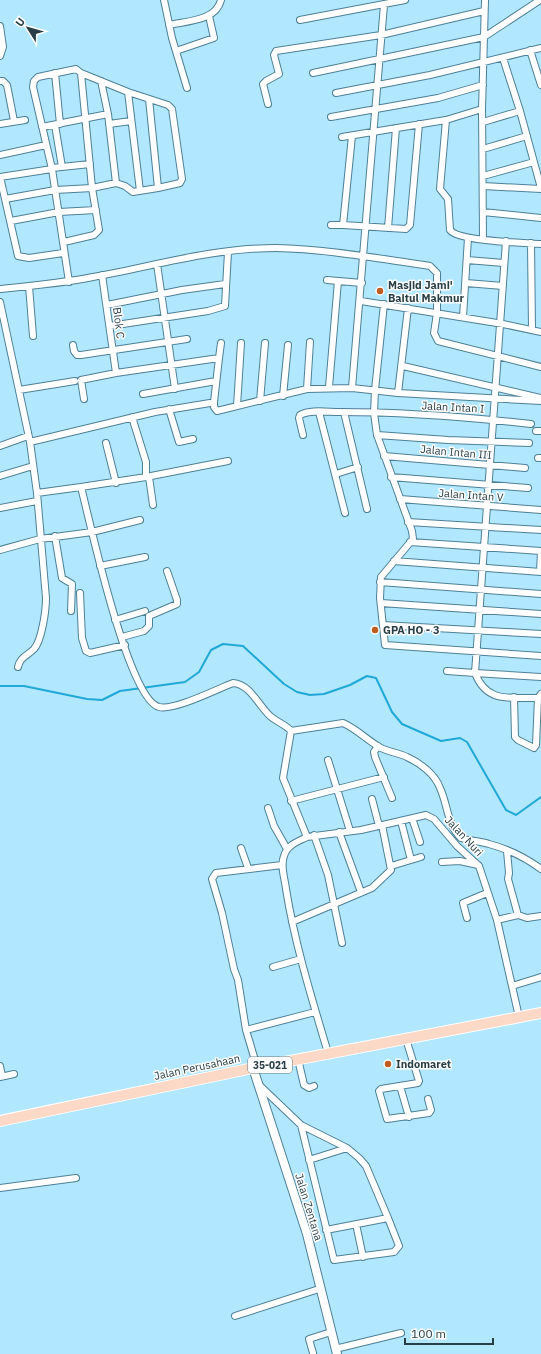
<svg xmlns="http://www.w3.org/2000/svg" width="541" height="1354" font-family="'IBM Plex Sans',sans-serif">
<style>
.lines{fill:none;stroke-linecap:round;stroke-linejoin:round}
.stream{stroke:#20a8d6;stroke-width:2}
.minor-casing{stroke:#4d8096;stroke-width:8}
.tertiary-casing{stroke:#4d8096;stroke-width:10}
.primary-casing{stroke:#fff;stroke-width:12}
.minor{stroke:#fff;stroke-width:6}
.tertiary{stroke:#fff;stroke-width:8}
.primary{stroke:#fcd8c7;stroke-width:10}
.poi-dot{fill:#be5c21;stroke:#fefefe;stroke-width:1.5}
.labels{text-anchor:middle;dominant-baseline:central;stroke-width:3;stroke-linejoin:round;paint-order:stroke}
.shield{fill:#fefefe;stroke:#68787e;stroke-width:1}
.shield-label{font-size:10px;font-weight:bold;fill:#283e47}
.poi-label{font-size:11px;font-weight:bold;fill:#283e47;stroke:#fefefe;text-anchor:start}
.street-label{font-size:11px;fill:#283e47;stroke:#fefefe}
</style>
<rect width="100%" height="100%" fill="#b1e7ff"/>
<g class="lines">
<!-- stream -->
<path class="stream" d="M 0,686 L 24,686 L 87,699 L 102,700 L 120,691 L 185,682 L 199,672 L 211,650 L 223,644 L 243,646 L 284,684 L 297,692 L 310,695 L 324,694 L 350,685 L 367,676 L 376,678 L 392,712 L 402,724 L 441,741 L 460,738 L 467,742 L 506,810 L 516,815 L 541,797"/>
<defs>
<path id="minor" d="M 164,0 L 172,38 L 187,88
M 300,20 L 405,0
M 169,25 C 187,21 216,21 221,0
M 0,26 L 3,47 L 0,56
M 530,50 L 541,85
M 176,51 L 214,38 L 209,16
M 503,58 L 520,111 L 541,188
M 55,73 L 60,124
M 313,73 L 484,37 L 540,0
M 0,81 L 3,81 L 7,85 L 14,121
M 101,81 L 108,114 L 116,183
M 128,92 L 140,191
M 336,93 L 430,75 L 541,48
M 149,99 L 158,188
M 268,104 L 263,84 L 266,81 L 279,74 L 274,55 L 276,51 L 381,35 L 484,11
M 331,117 L 438,98 L 483,85
M 446,120 L 440,189 L 448,199 L 450,230 C 457,241 524,243 541,244
M 483,122 L 520,111
M 0,124 L 25,120
M 109,124 L 131,121
M 55,125 L 62,167
M 42,127 L 108,114
M 352,136 L 343,225 L 406,229 L 410,225 L 419,124
M 342,137 L 446,120 L 482,109
M 483,149 L 527,136
M 0,155 L 46,145
M 52,168 L 90,164
M 52,169 L 0,177 L 18,256 L 29,258 L 63,253
M 483,176 L 534,162
M 483,186 L 541,189
M 5,199 L 55,190 L 92,188 L 116,183 L 125,186 L 133,192 L 158,188 L 180,183 L 182,179 L 172,109 L 168,105 L 128,92 L 81,73 L 76,69 L 38,77 L 34,81 L 33,87 L 52,169 L 69,282
M 483,212 L 541,218
M 11,221 L 59,212 L 96,210
M 331,225 L 343,225
M 388,228 L 396,128
M 483,239 L 482,109 L 485,0
M 64,242 L 94,235 L 99,230 L 92,188 L 81,73
M 531,243 L 532,330
M 467,260 L 504,263
M 157,264 L 175,389
M 102,275 L 116,373
M 327,280 L 362,283
M 466,283 L 503,286
M 29,286 L 33,336
M 0,289 C 31,286 63,283 93,277 C 154,266 213,248 276,248 C 326,249 375,258 424,265 L 430,266 L 437,273 L 437,313 L 434,333 L 438,341 L 541,367
M 361,301 L 503,324 L 541,332
M 0,302 L 30,442 L 37,493 L 46,598 C 46,610 42,640 34,649 C 27,656 20,657 18,667
M 384,304 L 375,390 L 374,413 L 377,435 L 412,531 L 413,539 L 381,577 L 380,598 L 385,645 L 541,656
M 107,305 L 182,290 L 225,284
M 463,317 L 468,238
M 110,326 L 208,311 L 225,306 L 228,252
M 73,345 L 74,351 L 77,355 L 81,355 L 187,339
M 219,358 L 221,343
M 403,366 L 541,398
M 329,387 L 338,281
M 352,388 L 384,5
M 307,389 L 310,342
M 19,390 L 75,381
M 398,393 L 541,401
M 143,394 L 216,381
M 283,396 L 288,345
M 84,399 L 81,380 L 116,373 L 219,358 L 214,402 L 214,407 L 217,411 L 307,389 L 352,388 L 398,393 L 408,308
M 260,401 L 265,343
M 237,406 L 241,343
M 169,409 L 179,442 L 193,439
M 319,412 L 345,513
M 344,412 L 367,509
M 132,417 L 146,462 L 146,477
M 536,431 L 541,431
M 303,435 L 299,418 L 300,415 C 310,409 328,412 339,412 C 403,412 468,417 531,424
M 377,435 L 448,440 L 529,443
M 30,442 L 155,412 L 210,403
M 106,443 L 116,483
M 0,446 L 28,436
M 384,456 L 525,468
M 538,458 L 541,458
M 336,474 L 358,467
M 0,476 L 33,466
M 149,477 L 153,505
M 391,477 L 528,488
M 81,487 L 146,477 L 228,461
M 37,493 L 81,487 C 90,522 128,699 159,707 C 174,711 217,689 233,683 C 250,684 259,706 270,716 C 277,722 286,725 291,731 L 283,778 L 307,837 C 297,842 287,845 284,856 C 280,866 285,879 286,889 C 295,945 312,999 328,1053
M 400,499 L 541,510
M 0,508 L 37,501
M 408,522 L 541,530
M 55,536 L 62,578 L 72,584 L 71,611
M 410,542 L 541,551 L 540,572
M 0,550 L 40,539 L 92,532 L 140,520
M 394,561 L 541,572
M 100,566 L 145,557
M 380,582 L 541,594
M 80,593 L 82,638 L 86,651 L 90,653 L 125,645
M 381,603 L 541,614
M 115,620 L 145,611
M 383,625 L 541,634
M 122,637 L 144,631 L 149,626 L 149,616 L 177,604 L 177,600 L 167,571
M 447,671 L 475,673 L 506,241
M 541,677 L 475,673 C 487,704 510,697 538,698 L 541,694
M 514,697 L 515,737 L 518,740 L 534,748 L 536,745 L 538,698
M 291,731 L 343,723 C 357,729 368,741 381,748 C 389,752 399,753 407,757 C 420,763 435,774 440,788 C 448,805 447,825 461,838 C 470,841 480,841 489,844 C 508,849 526,858 541,869
M 378,746 L 374,752 L 375,757 L 392,798
M 328,760 L 350,831
M 372,799 L 379,826
M 291,801 L 384,777
M 268,808 L 274,826 L 287,849
M 412,818 L 420,842
M 401,821 L 411,860
M 339,832 L 361,892
M 314,835 L 328,875 L 342,943
M 307,837 L 361,830 L 426,815 L 434,819 L 457,846 L 479,866 L 497,920 L 519,1017
M 241,848 L 248,868
M 507,851 L 509,873 L 508,879 L 518,915
M 442,862 L 460,861 L 478,865
M 391,866 L 421,857
M 467,918 L 463,903 L 487,893
M 497,920 L 518,915 L 527,918 L 541,916
M 292,922 L 372,888 L 391,870 L 382,825
M 273,967 L 301,959
M 512,986 L 541,977
M 246,1030 L 315,1012
M 406,1039 L 419,1081 L 418,1083 L 381,1089 L 379,1091 L 387,1119 L 429,1113 L 431,1110 L 428,1099
M 298,1059 L 304,1085 L 309,1088 L 314,1086
M 0,1066 L 2,1076
M 257,1067 L 246,1030 L 238,980 L 234,969 L 222,913 L 212,879 L 216,873 L 282,865
M 0,1077 L 14,1074
M 258,1084 L 301,1125 L 347,1148 L 359,1158 L 366,1166 L 388,1218 L 326,1230
M 400,1086 L 409,1117
M 301,1125 L 334,1260 L 394,1252 L 399,1246 L 388,1218
M 309,1160 L 347,1148
M 0,1188 L 76,1178
M 356,1224 L 363,1257
M 235,1316 L 319,1289
M 335,1349 L 401,1333
M 313,1353 L 309,1339 L 331,1332"/>
<path id="tertiary" d="M 253,1068 L 307,1234 L 337,1354"/>
<path id="primary" d="M 0,1121 L 253,1068 L 541,1013"/>
</defs>
<!-- minor casing -->
<use href="#minor" class="minor-casing"/>
<!-- tertiary casing -->
<use href="#tertiary" class="tertiary-casing"/>
<!-- primary casing -->
<use href="#primary" class="primary-casing"/>
<!-- minor -->
<use href="#minor" class="minor"/>
<!-- tertiary -->
<use href="#tertiary" class="tertiary"/>
<!-- primary -->
<use href="#primary" class="primary"/>
</g>
<!-- markers -->
<g class="poi-dot">
<circle cx="380" cy="291" r="4"/>
<circle cx="375" cy="630" r="4"/>
<circle cx="388" cy="1064" r="4"/>
</g>
<g class="labels">
<!-- shield labels -->
<rect class="shield" x="248" y="1057" width="44" height="16" rx="3"/>
<g class="shield-label">
<text x="270" y="1065">35-021</text>
</g>
<!-- poi labels -->
<g class="poi-label">
<text x="388" y="285">Masjid Jami'<tspan x="388" dy="13">Baitul Makmur</tspan></text>
<text x="383" y="630">GPA HO - 3</text>
<text x="396" y="1064">Indomaret</text>
</g>
<!-- street labels -->
<g class="street-label">
<text transform="translate(119 323) rotate(83)">Blok C</text>
<text transform="translate(453 407) rotate(3)">Jalan Intan I</text>
<text transform="translate(456 452) rotate(5)">Jalan Intan III</text>
<text transform="translate(471 495) rotate(4)">Jalan Intan V</text>
<text transform="translate(464 836) rotate(47)">Jalan Nuri</text>
<text transform="translate(197 1067) rotate(-12)">Jalan Perusahaan</text>
<text transform="translate(309 1207) rotate(73)">Jalan Zentana</text>
</g>
</g>
<!-- north arrow -->
<g transform="translate(28 28) rotate(307)" stroke="#fefefe" stroke-width="3" paint-order="stroke">
<path d="M0-3L7 15L0 10L-7 15Z" fill="#283e47"/>
<text y="-6" font-size="11" font-weight="bold" text-anchor="middle" fill="#283e47">U</text>
</g>
<!-- scale -->
<path d="M405 1338v6h88v-6" fill="none" stroke="#283e47" stroke-width="2"/>
<text x="411" y="1338" font-size="12" fill="#283e47" stroke="#fefefe" stroke-width="3" paint-order="stroke">100 m</text>
</svg>
